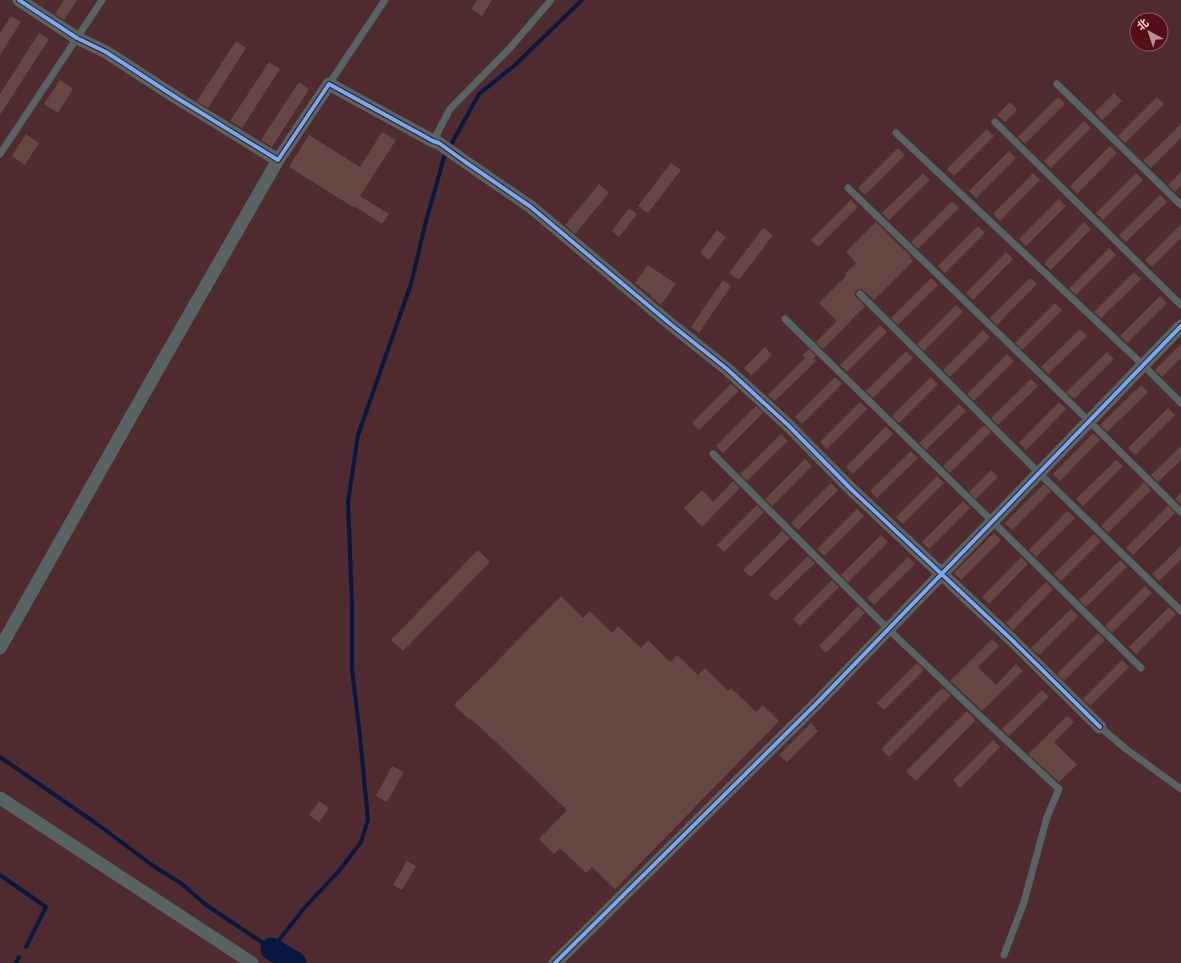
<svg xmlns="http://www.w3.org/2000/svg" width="1181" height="963" font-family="'IBM Plex Sans','Noto Sans SC',sans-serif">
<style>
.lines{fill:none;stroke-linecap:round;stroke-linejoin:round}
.stream{stroke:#071840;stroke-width:4}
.river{stroke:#071840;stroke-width:23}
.building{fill:#654744}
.service{stroke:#586464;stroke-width:7}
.minor{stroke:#586464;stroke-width:13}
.cycleway-casing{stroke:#520f18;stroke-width:6}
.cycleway{stroke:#6dadf4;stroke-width:4}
</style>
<rect width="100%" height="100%" fill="#4f2a2e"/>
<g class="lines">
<!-- stream -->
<path class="stream" d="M 0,757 L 97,824 L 152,865 L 182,884 L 206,905 L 272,949 L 305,907 L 339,871 L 361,842 L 368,820 L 360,736 L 352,669 L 352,604 L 348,502 L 358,435 L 411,284 L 425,225 L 444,157 L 479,94 L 515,65 L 582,0
M 0,875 L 46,907 L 26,947
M 16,963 L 19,957"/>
<!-- river -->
<path class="river" d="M 272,949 L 295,963"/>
</g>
<!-- building -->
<path class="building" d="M 64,0 L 77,0 L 64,20 L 55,14 Z
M 477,0 L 492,0 L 482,16 L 471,9 Z
M 11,16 L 21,22 L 0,55 L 0,33 Z
M 39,33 L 49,39 L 0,115 L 0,94 Z
M 236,41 L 246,48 L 208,108 L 197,101 Z
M 269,62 L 280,69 L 242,128 L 230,121 Z
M 60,80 L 73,89 L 58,113 L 44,104 Z
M 299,82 L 309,89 L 272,147 L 261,140 Z
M 1114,93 L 1122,101 L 1102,120 L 1095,112 Z
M 1058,97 L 1065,104 L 1025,144 L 1018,137 Z
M 1157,97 L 1164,104 L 1125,143 L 1118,136 Z
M 1010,102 L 1017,110 L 1005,122 L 997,115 Z
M 1084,121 L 1091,128 L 1051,168 L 1044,161 Z
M 1181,124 L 1181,138 L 1151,168 L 1143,161 Z
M 987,129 L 994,136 L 954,176 L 947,169 Z
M 382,132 L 396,140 L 360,196 L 389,214 L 382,224 L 354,206 L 353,207 L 289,167 L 309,135 L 360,167 Z
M 26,134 L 39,143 L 25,165 L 12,156 Z
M 1110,146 L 1117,153 L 1077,194 L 1070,186 Z
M 898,148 L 905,155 L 865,195 L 858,188 Z
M 1009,151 L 1016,158 L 976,198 L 969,191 Z
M 671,163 L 681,170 L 648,213 L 638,206 Z
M 1181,172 L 1181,186 L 1175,192 L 1168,185 Z
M 923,173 L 930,180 L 889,220 L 882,213 Z
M 1033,173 L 1040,180 L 1000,221 L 993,214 Z
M 1136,173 L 1143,180 L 1103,220 L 1096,213 Z
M 599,184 L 609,193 L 575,234 L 565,225 Z
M 1160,195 L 1167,202 L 1126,242 L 1119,235 Z
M 1059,199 L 1066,206 L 1026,246 L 1019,239 Z
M 851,200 L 858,207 L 818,247 L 811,240 Z
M 952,201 L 959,208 L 918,249 L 911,242 Z
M 629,208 L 637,214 L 619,237 L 612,231 Z
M 876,222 L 904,250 L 904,249 L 911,256 L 910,258 L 913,261 L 874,300 L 863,290 L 861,289 L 857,290 L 855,292 L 855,296 L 865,306 L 823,349 L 816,342 L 837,321 L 819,303 L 847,275 L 845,274 L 856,263 L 846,252 Z
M 1084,222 L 1091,229 L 1051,270 L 1044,263 Z
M 1181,224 L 1181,238 L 1152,267 L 1145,260 Z
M 978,226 L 985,233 L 945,273 L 938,266 Z
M 763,228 L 773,235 L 739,280 L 729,273 Z
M 717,230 L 726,237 L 709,260 L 700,253 Z
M 1109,248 L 1116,255 L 1076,295 L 1069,289 Z
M 1006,252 L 1013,259 L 973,300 L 966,293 Z
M 648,265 L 676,284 L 661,305 L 650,296 L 651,295 L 635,283 Z
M 1134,272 L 1141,279 L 1101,318 L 1094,312 Z
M 931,278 L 938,285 L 898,325 L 891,318 Z
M 1030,278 L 1037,284 L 997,325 L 990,318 Z
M 723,280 L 731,286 L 699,333 L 691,327 Z
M 1160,296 L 1167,303 L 1127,343 L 1120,336 Z
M 1055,303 L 1062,310 L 1022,350 L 1015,343 Z
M 956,305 L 963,312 L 924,351 L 917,344 Z
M 880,325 L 887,332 L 847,372 L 840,365 Z
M 1080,329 L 1087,336 L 1048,374 L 1041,367 Z
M 983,330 L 990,337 L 950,377 L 943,370 Z
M 1181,344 L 1181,358 L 1162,377 L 1155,370 Z
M 765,347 L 772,355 L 751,376 L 744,368 Z
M 809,349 L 816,356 L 813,359 L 816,361 L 775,401 L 768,395 L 805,358 L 802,356 Z
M 906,351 L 913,358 L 873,398 L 866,391 Z
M 1107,352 L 1114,359 L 1074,399 L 1066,392 Z
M 1007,354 L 1014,361 L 974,401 L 967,394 Z
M 835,377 L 842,384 L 802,424 L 795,417 Z
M 931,377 L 938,384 L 899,423 L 892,416 Z
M 1031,379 L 1038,386 L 998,425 L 991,418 Z
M 731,384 L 739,391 L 699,430 L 692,423 Z
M 1141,385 L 1148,392 L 1107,432 L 1100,425 Z
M 860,402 L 867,409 L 827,449 L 820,442 Z
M 1059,402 L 1066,409 L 1026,450 L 1019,443 Z
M 959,404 L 966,411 L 926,450 L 919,443 Z
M 756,406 L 763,413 L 723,453 L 716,446 Z
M 1168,408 L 1175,415 L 1135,455 L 1128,448 Z
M 984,425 L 991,432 L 950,473 L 943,466 Z
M 886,426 L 893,434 L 853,474 L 846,467 Z
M 1093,433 L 1100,440 L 1060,481 L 1053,474 Z
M 781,434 L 788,441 L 747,481 L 740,474 Z
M 1181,446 L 1181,460 L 1158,482 L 1151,475 Z
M 911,451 L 918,458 L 877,498 L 870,491 Z
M 805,459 L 812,466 L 772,506 L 765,499 Z
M 1116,460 L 1123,466 L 1083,506 L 1076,499 Z
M 991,470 L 998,477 L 976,499 L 969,492 Z
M 937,476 L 944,483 L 903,524 L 896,517 Z
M 733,481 L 740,488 L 702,527 L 684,508 L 702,490 L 713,502 Z
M 1144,482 L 1151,490 L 1108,533 L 1101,526 Z
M 831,483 L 838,490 L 798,530 L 791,523 Z
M 1044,484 L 1051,491 L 1012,530 L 1005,523 Z
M 1181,493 L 1181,505 L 1175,499 Z
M 963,501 L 970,508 L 929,549 L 922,542 Z
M 757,505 L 764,512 L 724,552 L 717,545 Z
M 1168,506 L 1175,513 L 1133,555 L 1126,548 Z
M 857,509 L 864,516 L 824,556 L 817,549 Z
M 1067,511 L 1075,518 L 1036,557 L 1029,550 Z
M 782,531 L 790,538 L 751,577 L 743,570 Z
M 994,533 L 1001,540 L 961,580 L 954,573 Z
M 1094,534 L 1101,541 L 1061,581 L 1054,574 Z
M 881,535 L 888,542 L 848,582 L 841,575 Z
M 1181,546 L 1181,560 L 1159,581 L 1152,574 Z
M 478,550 L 490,562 L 403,651 L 391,640 Z
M 808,556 L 815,563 L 776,601 L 769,594 Z
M 908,557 L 915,564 L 874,605 L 867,598 Z
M 1021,557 L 1028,564 L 989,604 L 982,597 Z
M 1120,560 L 1127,567 L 1086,607 L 1079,600 Z
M 832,580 L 839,587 L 800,626 L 793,619 Z
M 1046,582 L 1053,589 L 1013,630 L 1006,623 Z
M 1145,586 L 1152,593 L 1112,633 L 1105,626 Z
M 561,596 L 583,618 L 590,611 L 612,633 L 618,626 L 641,648 L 648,640 L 670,662 L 677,655 L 698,675 L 705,668 L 728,691 L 731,688 L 756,712 L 763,705 L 779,721 L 615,889 L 592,867 L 586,873 L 560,848 L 554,854 L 539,839 L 567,810 L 495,741 L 471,719 L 470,720 L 454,705 Z
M 858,606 L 865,613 L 826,653 L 819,646 Z
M 1169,607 L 1176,614 L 1136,654 L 1129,647 Z
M 1071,609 L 1078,616 L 1039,655 L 1031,648 Z
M 1098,633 L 1105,640 L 1064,681 L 1057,674 Z
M 992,639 L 999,646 L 978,667 L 996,685 L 1016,664 L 1023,671 L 982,711 L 958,688 L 950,681 Z
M 1122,660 L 1129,667 L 1090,706 L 1083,699 Z
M 917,663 L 924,670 L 884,710 L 877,703 Z
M 943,688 L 951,695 L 889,757 L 881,749 L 941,689 L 942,690 Z
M 1042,690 L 1049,697 L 1009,736 L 1002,729 Z
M 967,711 L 975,719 L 974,720 L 975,721 L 916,781 L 906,771 Z
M 1067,716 L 1074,722 L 1054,742 L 1077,765 L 1059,782 L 1028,754 Z
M 811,723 L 818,731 L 787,762 L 779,755 Z
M 993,740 L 1000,747 L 960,788 L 953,780 Z
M 392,766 L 404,772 L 387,802 L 376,796 Z
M 319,801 L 329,808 L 319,822 L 309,815 Z
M 407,861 L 416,866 L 402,890 L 393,885 Z"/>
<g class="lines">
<!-- service -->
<path class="service" d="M 329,84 L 385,0
M 1057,84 L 1181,205
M 995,122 L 1181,305
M 896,133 L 1143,365 L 1181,403
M 433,141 L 450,109 L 510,48 L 551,0
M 0,154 L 102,0
M 848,188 L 1089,421 L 1181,512
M 860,294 L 1039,473 L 1181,611
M 785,319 L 992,521 L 1141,668
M 713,454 L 888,629 L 980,716 L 1059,789 L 1047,817 L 1024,902 L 1004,955
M 1100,727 L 1126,749 L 1181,789"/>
<!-- minor -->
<path class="minor" d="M 19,0 L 77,38 L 106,52 L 177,98 L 278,160 L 329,84 L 433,141 L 439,143 L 464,161 L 531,207 L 668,322 L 727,369 L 788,425 L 851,489 L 1012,640 L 1100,727
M 0,648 L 150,383 L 278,160
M 0,798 L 252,963
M 555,963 L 818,702 L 1181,326"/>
<defs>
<path id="cycleway" d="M 19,0 L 77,38 L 106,52 L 177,98 L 278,160 L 329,84 L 433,141 L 439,143 L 464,161 L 531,207 L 668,322 L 727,369 L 788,425 L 851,489 L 1012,640 L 1100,727
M 555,963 L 818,702 L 1181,326"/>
</defs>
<!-- cycleway casing -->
<use href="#cycleway" class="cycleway-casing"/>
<!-- cycleway -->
<use href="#cycleway" class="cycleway"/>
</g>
<!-- north arrow -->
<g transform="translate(1149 32) rotate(320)"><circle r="19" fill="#520f18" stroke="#945b60"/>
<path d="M0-3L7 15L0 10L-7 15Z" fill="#bc9395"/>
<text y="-6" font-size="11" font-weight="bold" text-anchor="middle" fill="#f6cccc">北</text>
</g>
</svg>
